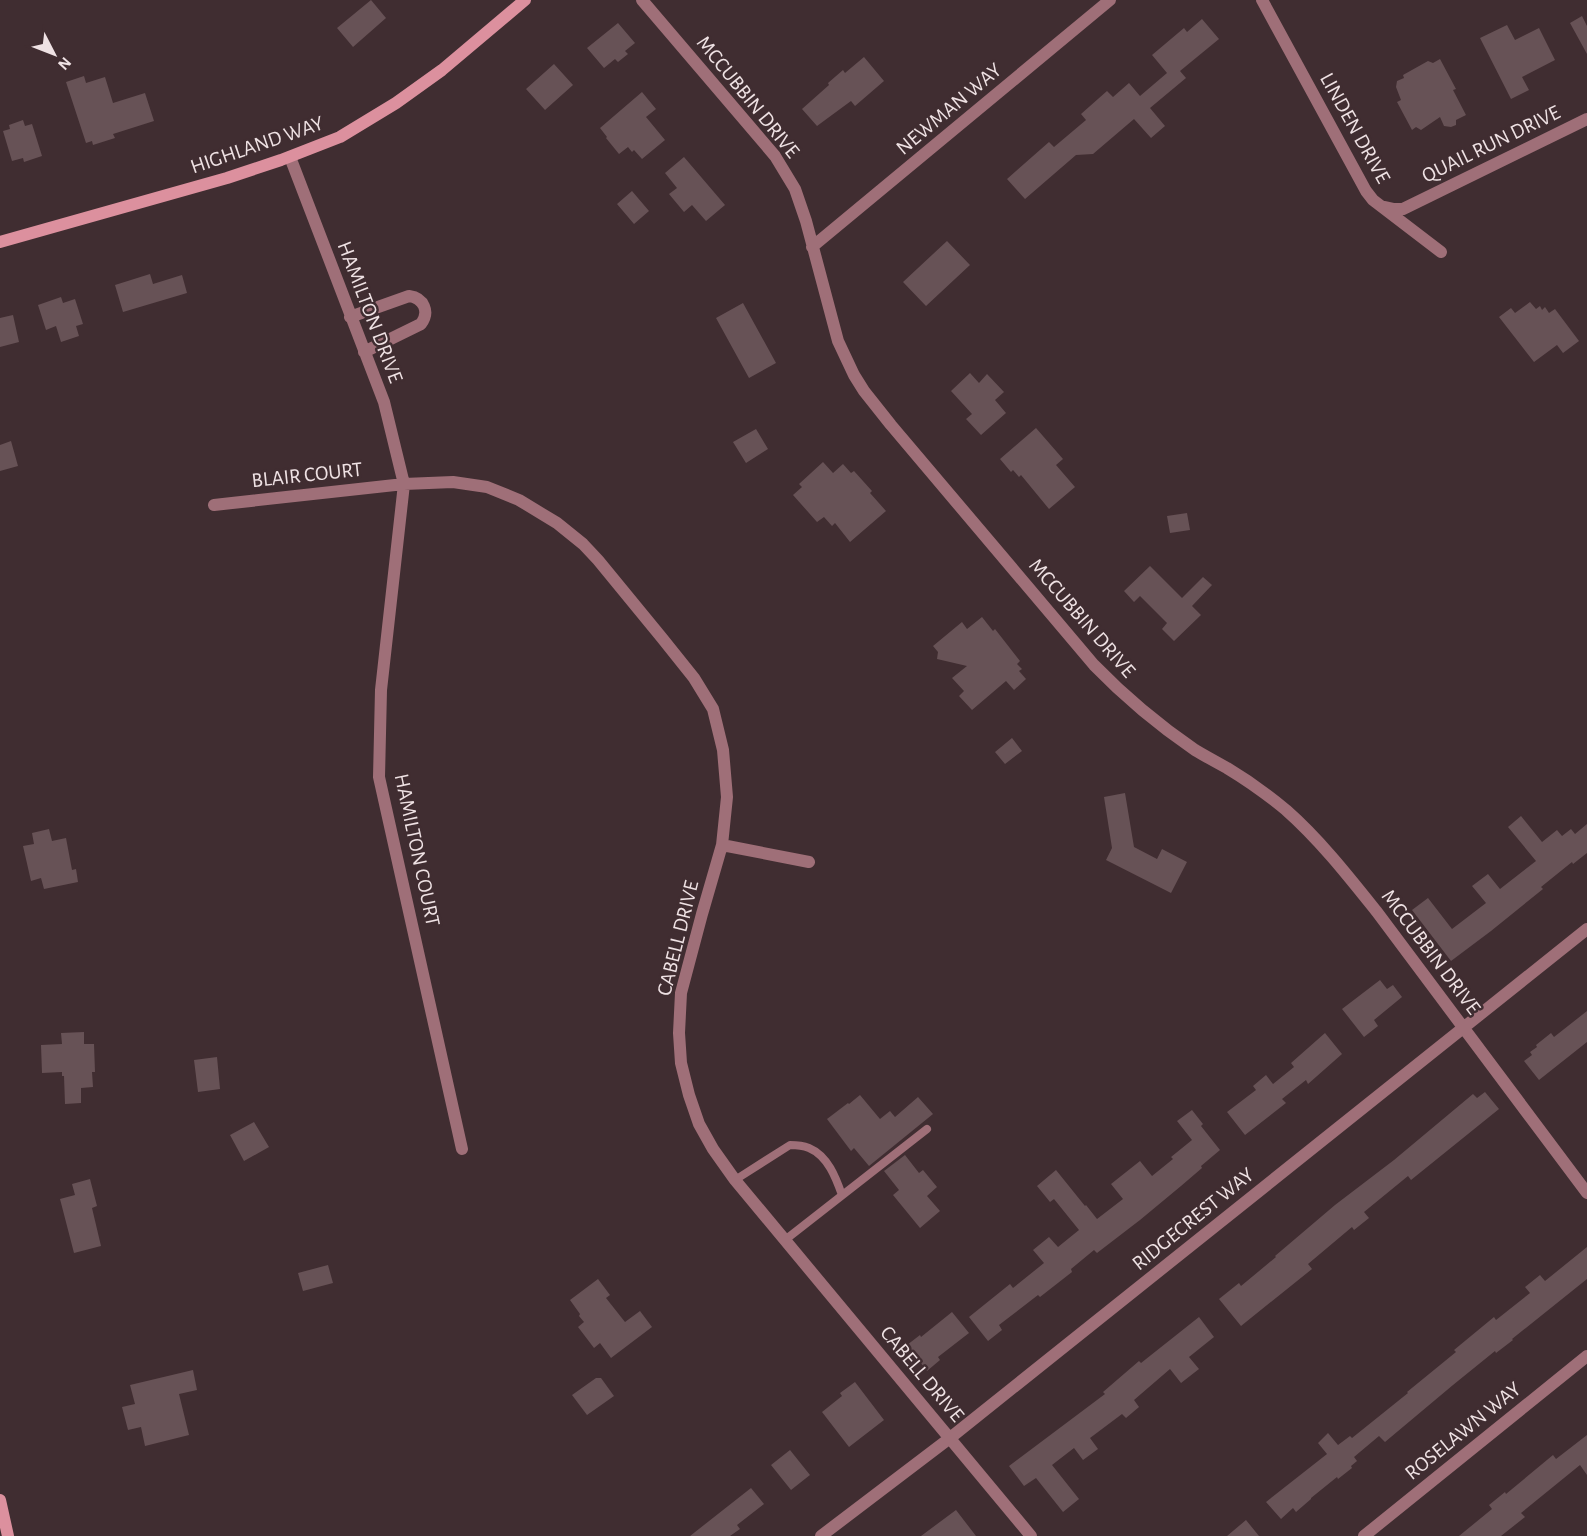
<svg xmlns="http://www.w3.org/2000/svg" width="1587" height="1536" font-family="'Alegreya Sans',sans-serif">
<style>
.building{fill:#675256}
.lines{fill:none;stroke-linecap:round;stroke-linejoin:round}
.lane{stroke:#9f6f78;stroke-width:8}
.street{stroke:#9f6f78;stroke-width:12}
.secondary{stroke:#dc909e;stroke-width:12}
.labels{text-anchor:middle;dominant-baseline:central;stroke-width:5;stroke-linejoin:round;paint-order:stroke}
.street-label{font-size:21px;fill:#efe2e4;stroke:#402d31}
</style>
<rect width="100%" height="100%" fill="#402d31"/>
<!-- building -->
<path class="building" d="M 371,0 L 386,18 L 353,47 L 337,28 Z
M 1582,16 L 1587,26 L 1587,54 L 1570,23 Z
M 1202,19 L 1219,39 L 1180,71 L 1186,78 L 1150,108 L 1165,126 L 1151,138 L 1134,119 L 1093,154 L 1076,155 L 1025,199 L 1007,179 L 1049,142 L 1054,147 L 1086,120 L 1081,114 L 1107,91 L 1113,97 L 1129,83 L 1140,96 L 1167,73 L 1152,55 L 1184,28 L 1187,32 Z
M 618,23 L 635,43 L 625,51 L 628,54 L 618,62 L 615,59 L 604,68 L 587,48 Z
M 1507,25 L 1515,40 L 1539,28 L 1555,60 L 1522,77 L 1529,90 L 1511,99 L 1480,38 Z
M 864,57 L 884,81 L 855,106 L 851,101 L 817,126 L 802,109 L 829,85 L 828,83 L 843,70 L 845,73 Z
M 1440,59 L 1456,89 L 1453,90 L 1466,115 L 1456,120 L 1456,125 L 1451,127 L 1444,126 L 1440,117 L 1421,130 L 1416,127 L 1412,130 L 1397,102 L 1401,100 L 1396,87 L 1397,81 L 1404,78 L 1403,75 L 1428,61 L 1433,63 Z
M 554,64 L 573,85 L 545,110 L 526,89 Z
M 84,76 L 86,83 L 105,77 L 113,103 L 145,93 L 154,121 L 113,134 L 115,138 L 93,145 L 92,141 L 86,143 L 66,82 Z
M 642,92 L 656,109 L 646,117 L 665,140 L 642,159 L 634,150 L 632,152 L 628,147 L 619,154 L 606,138 L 607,137 L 600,128 Z
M 23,120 L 25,126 L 32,124 L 42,156 L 24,162 L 23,158 L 12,161 L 3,131 L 10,129 L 9,125 Z
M 684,157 L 725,205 L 706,221 L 692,205 L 684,212 L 669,194 L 677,188 L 665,173 Z
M 632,191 L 649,211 L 634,224 L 617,204 Z
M 947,241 L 970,265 L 926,306 L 903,282 Z
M 150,274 L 153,284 L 182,275 L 187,293 L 123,312 L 115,285 Z
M 61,297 L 63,303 L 75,299 L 83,324 L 76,326 L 79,336 L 61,342 L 56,326 L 46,330 L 38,305 Z
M 1530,302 L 1536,309 L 1540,306 L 1542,310 L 1545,307 L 1549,313 L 1555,309 L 1579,341 L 1563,353 L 1557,345 L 1534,362 L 1499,317 L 1511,308 L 1515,313 Z
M 743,303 L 776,363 L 749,378 L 716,318 Z
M 13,315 L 19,342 L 0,347 L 0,318 Z
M 970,373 L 979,383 L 987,374 L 1004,392 L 995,400 L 1006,413 L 981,435 L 966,419 L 972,414 L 951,391 Z
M 1036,428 L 1063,459 L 1056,465 L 1075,487 L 1049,509 L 1021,475 L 1019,477 L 1013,470 L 1011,472 L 1000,459 Z
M 756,429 L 768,449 L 746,463 L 733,442 Z
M 11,441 L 18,466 L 0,471 L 0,445 Z
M 823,462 L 833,473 L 843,464 L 851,473 L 854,471 L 872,491 L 870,493 L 886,511 L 850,542 L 835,523 L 832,526 L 824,517 L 817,522 L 793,495 L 802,487 L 799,484 Z
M 1187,513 L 1190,530 L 1170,533 L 1167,516 Z
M 1150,566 L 1182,598 L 1203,577 L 1212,585 L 1192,606 L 1201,615 L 1174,641 L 1162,629 L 1167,623 L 1140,596 L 1134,602 L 1124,591 Z
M 982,617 L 993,631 L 995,629 L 1020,661 L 1017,664 L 1022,669 L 1019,671 L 1026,679 L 1014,690 L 1006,681 L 972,710 L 959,696 L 964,691 L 952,678 L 967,666 L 937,659 L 938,652 L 933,646 L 962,622 L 967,629 Z
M 1012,738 L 1022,751 L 1005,764 L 995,752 Z
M 1125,793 L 1134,847 L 1157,859 L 1162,849 L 1187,862 L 1171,893 L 1106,860 L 1112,848 L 1104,797 Z
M 1521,816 L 1542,842 L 1557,830 L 1562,836 L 1571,829 L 1575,834 L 1587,824 L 1587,853 L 1573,864 L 1572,862 L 1541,887 L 1543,889 L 1491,931 L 1451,961 L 1412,910 L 1428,898 L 1452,929 L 1486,903 L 1472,886 L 1488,874 L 1500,889 L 1536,861 L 1508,827 Z
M 49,829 L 52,841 L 66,838 L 72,870 L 76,869 L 78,882 L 44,889 L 41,878 L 31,881 L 23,846 L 34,844 L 32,833 Z
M 1380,980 L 1387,989 L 1393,985 L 1402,997 L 1374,1020 L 1378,1026 L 1364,1037 L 1342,1009 Z
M 1587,1011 L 1587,1042 L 1539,1080 L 1524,1061 L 1532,1055 L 1530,1052 L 1537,1047 L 1536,1045 L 1551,1033 L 1554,1037 Z
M 84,1032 L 84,1044 L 94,1044 L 95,1072 L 92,1072 L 93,1087 L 81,1088 L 81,1103 L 65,1104 L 64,1076 L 62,1076 L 62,1072 L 42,1073 L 41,1045 L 62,1044 L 61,1033 Z
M 1325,1033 L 1342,1054 L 1308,1084 L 1306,1080 L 1282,1099 L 1286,1103 L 1245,1135 L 1227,1112 L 1256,1090 L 1253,1086 L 1266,1075 L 1273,1084 L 1294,1067 L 1291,1063 Z
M 217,1057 L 220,1089 L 198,1092 L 194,1060 Z
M 1485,1092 L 1499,1109 L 1411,1180 L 1408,1176 L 1364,1212 L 1369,1218 L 1354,1230 L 1352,1227 L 1308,1264 L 1312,1269 L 1241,1326 L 1219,1299 L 1239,1283 L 1241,1286 L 1276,1257 L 1275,1256 L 1335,1205 L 1394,1160 L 1473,1094 L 1477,1098 Z
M 860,1095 L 880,1119 L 890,1111 L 895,1117 L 918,1097 L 933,1114 L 869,1166 L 854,1148 L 851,1151 L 827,1119 L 848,1103 L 849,1104 Z
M 1192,1110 L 1203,1124 L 1201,1126 L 1220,1150 L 1201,1166 L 1202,1168 L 1181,1186 L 1140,1220 L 1097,1253 L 1094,1250 L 1071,1269 L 1072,1272 L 1040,1297 L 1038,1295 L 999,1325 L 1002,1330 L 988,1341 L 969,1317 L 1010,1284 L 1013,1288 L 1044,1263 L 1033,1250 L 1049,1237 L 1058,1247 L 1079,1230 L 1054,1199 L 1050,1202 L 1037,1186 L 1056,1170 L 1085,1206 L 1086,1205 L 1097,1219 L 1123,1199 L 1111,1184 L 1140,1161 L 1152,1176 L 1173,1159 L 1171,1157 L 1192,1140 L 1177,1121 Z
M 254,1122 L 269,1147 L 244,1161 L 230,1135 Z
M 905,1155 L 919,1173 L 923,1170 L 937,1187 L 927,1196 L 940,1211 L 920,1228 L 893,1195 L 899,1190 L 884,1171 Z
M 90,1179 L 97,1206 L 92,1208 L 101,1246 L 74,1253 L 60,1199 L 75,1195 L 72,1184 Z
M 1587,1247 L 1587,1279 L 1512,1339 L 1513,1340 L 1496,1353 L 1495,1351 L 1453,1385 L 1385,1442 L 1379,1436 L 1354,1457 L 1357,1461 L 1351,1466 L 1352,1468 L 1338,1479 L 1337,1477 L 1311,1498 L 1311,1499 L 1296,1512 L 1293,1508 L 1281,1519 L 1266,1502 L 1327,1454 L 1318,1443 L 1328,1433 L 1338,1445 L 1350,1436 L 1352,1438 L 1408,1393 L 1407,1392 L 1456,1352 L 1454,1350 L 1494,1317 L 1496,1320 L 1530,1293 L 1525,1287 L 1540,1275 L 1545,1281 Z
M 328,1265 L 333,1283 L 303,1291 L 298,1273 Z
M 598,1279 L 610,1295 L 606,1298 L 625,1322 L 640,1311 L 652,1327 L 611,1358 L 600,1343 L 594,1348 L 578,1327 L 584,1322 L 579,1316 L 580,1314 L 570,1300 Z
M 952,1312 L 969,1333 L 938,1357 L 940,1360 L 927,1371 L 907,1345 L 920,1335 L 921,1337 Z
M 1199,1317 L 1214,1337 L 1189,1357 L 1199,1369 L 1181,1383 L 1170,1369 L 1134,1400 L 1139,1407 L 1126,1418 L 1122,1414 L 1090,1438 L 1098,1449 L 1083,1460 L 1074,1448 L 1052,1465 L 1079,1499 L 1063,1512 L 1036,1478 L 1024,1486 L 1009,1466 L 1105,1394 L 1103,1392 L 1139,1361 L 1141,1363 Z
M 193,1370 L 197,1390 L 179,1394 L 189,1435 L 145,1446 L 141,1427 L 128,1430 L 122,1407 L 135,1404 L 130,1385 Z
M 596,1378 L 601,1378 L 614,1396 L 587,1415 L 572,1395 Z
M 855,1382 L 884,1420 L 849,1447 L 822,1412 L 842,1396 L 840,1393 Z
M 1587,1435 L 1587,1475 L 1580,1465 L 1521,1513 L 1525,1517 L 1501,1536 L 1459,1536 L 1492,1509 L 1489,1505 L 1505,1492 L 1506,1494 L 1553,1455 L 1556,1459 Z
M 790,1450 L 810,1475 L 791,1490 L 771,1465 Z
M 751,1488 L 764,1504 L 737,1525 L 740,1529 L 730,1536 L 690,1536 Z
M 956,1510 L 976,1536 L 921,1536 Z
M 1246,1520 L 1259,1536 L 1227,1536 Z"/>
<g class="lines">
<!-- lane -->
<path class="lane" d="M 735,1180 L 790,1145 C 796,1145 804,1146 809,1148 C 828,1156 836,1178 842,1195
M 785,1240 L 927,1129"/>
<!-- street -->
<path class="street" d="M 642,0 L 775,156 L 795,189 L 806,221 L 838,341 L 854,375 L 864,391 L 891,425 L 1094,665 C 1126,698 1157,724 1195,750 C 1205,756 1216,762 1227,768 C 1247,780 1268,795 1286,810 C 1320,840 1349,877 1377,912 L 1587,1193
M 1262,0 L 1366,191 L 1373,200 L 1441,252
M 290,157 L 384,402 L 404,484 L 381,690 L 379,777 L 462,1149
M 1385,207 L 1394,209 L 1403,209 L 1587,119
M 812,247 L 1110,0
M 350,317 L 409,296 C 424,298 430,312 421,324 L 364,352
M 214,505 L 404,484 L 453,482 L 487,487 L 519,500 L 557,523 L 583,544 L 598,560 L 662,638 L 694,678 L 713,709 L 723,750 L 727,797 L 722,845 L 702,914 L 681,993 L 679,1033 L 681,1063 L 689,1095 L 699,1124 L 713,1149 L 735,1180 L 1031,1536
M 722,845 L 809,862
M 821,1536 L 950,1438 L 1587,929
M 1364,1536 L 1587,1356"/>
<!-- secondary -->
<path class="secondary" d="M 0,242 L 227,178 L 281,160 L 340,137 L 396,103 L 442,70 L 525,0
M 0,1500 L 8,1536"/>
</g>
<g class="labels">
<!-- street labels -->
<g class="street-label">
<text transform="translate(748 97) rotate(51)">MCCUBBIN DRIVE</text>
<text transform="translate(949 109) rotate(-40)">NEWMAN WAY</text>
<text transform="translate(1355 128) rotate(61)">LINDEN DRIVE</text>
<text transform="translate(1491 144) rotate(-26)">QUAIL RUN DRIVE</text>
<text transform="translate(257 145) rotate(-19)">HIGHLAND WAY</text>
<text transform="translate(370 312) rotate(69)">HAMILTON DRIVE</text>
<text transform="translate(307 475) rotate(-6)">BLAIR COURT</text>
<text transform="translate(1082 618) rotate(49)">MCCUBBIN DRIVE</text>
<text transform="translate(417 850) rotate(78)">HAMILTON COURT</text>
<text transform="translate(678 938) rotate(-76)">CABELL DRIVE</text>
<text transform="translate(1431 952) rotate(53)">MCCUBBIN DRIVE</text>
<text transform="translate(1193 1219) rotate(-39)">RIDGECREST WAY</text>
<text transform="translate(922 1374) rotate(50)">CABELL DRIVE</text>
<text transform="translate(1463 1431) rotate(-39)">ROSELAWN WAY</text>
</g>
</g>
<!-- north arrow -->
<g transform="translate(54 54) rotate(132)" stroke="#402d31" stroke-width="4.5" paint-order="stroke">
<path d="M0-4.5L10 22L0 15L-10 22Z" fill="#efe2e4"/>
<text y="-9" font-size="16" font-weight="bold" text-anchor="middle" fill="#efe2e4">N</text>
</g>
</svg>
